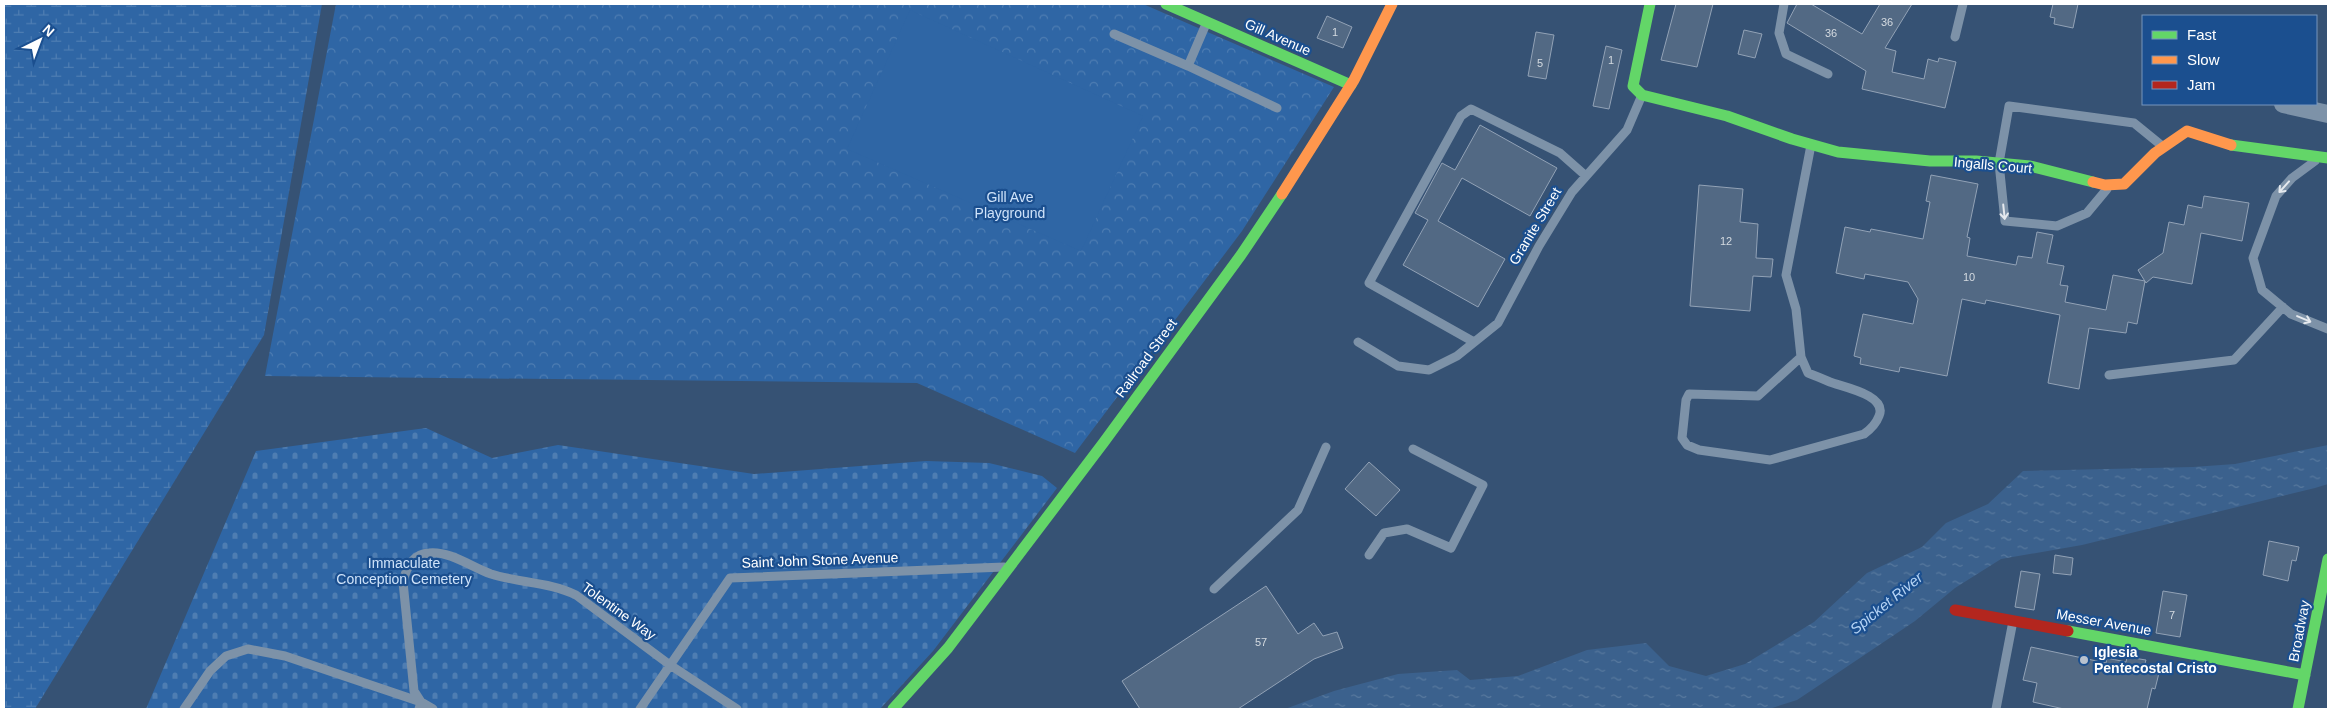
<svg xmlns="http://www.w3.org/2000/svg" width="2332" height="713" font-family="Arial,sans-serif">
<style>
.forest{fill:url(#forest-crowns)}
.wetland{fill:url(#wetland-marsh)}
.cemetery{fill:url(#cemetery-stones)}
.pitch{fill:#2f66a5}
.water{fill:url(#water-ripples)}
.building{fill:#526984;stroke:#92a2b6}
.lines{fill:none;stroke-linecap:round;stroke-linejoin:round}
.lane{stroke:#7d92a8;stroke-width:9}
.street{stroke:#7d92a8;stroke-width:18}
.fast{stroke:#63d668;stroke-width:11}
.slow{stroke:#ff974d;stroke-width:11}
.jam{stroke:#b3261e;stroke-width:11}
.oneway{stroke:#e5e9ee}
.poi-dot{fill:#b9c2ce;stroke:#1b4f8f;stroke-width:2}
.labels{text-anchor:middle;dominant-baseline:central;stroke-width:4.5;stroke-linejoin:round;paint-order:stroke}
.number-label{font-size:11px;fill:#d4dae0}
.street-label{font-size:14px;fill:#fff;stroke:#1b4f8f}
.park-label{font-size:14px;fill:#cfe3fa;stroke:#1b4f8f}
.poi-label{font-size:14px;font-weight:bold;fill:#fff;stroke:#1b4f8f;text-anchor:start}
.water-label{font-size:15px;font-style:italic;fill:#b5d3f5;stroke:#1b4f8f}
</style>
<defs>
<pattern id="forest-crowns" width="20" height="18" patternUnits="userSpaceOnUse" patternTransform="scale(1.25)"><rect width="20" height="18" fill="#2f66a5"/><path d="M2 6a3 3 0 1 1 6 0M12 15a3 3 0 1 1 6 0" fill="none" stroke="#4e7db2"/></pattern>
<pattern id="wetland-marsh" width="20" height="14" patternUnits="userSpaceOnUse" patternTransform="scale(1.25)"><rect width="20" height="14" fill="#2f66a5"/><path d="M1 5h8M5 5V1M11 12h8M15 12V8" fill="none" stroke="#4e7db2"/></pattern>
<pattern id="cemetery-stones" width="16" height="16" patternUnits="userSpaceOnUse" patternTransform="scale(1.25)"><rect width="16" height="16" fill="#2f66a5"/><path d="M2 7V4a2 2 0 0 1 4 0v3zM10 15v-3a2 2 0 0 1 4 0v3z" fill="#4e7db2"/></pattern>
<pattern id="water-ripples" width="26" height="14" patternUnits="userSpaceOnUse" patternTransform="scale(1.25)"><rect width="26" height="14" fill="#3b618d"/><path d="M2 4q2-2 4 0t4 0M15 11q2-2 4 0t4 0" fill="none" stroke="#58799e"/></pattern>
</defs>
<rect width="100%" height="100%" fill="#365274"/>
<!-- forest -->
<path class="forest" d="M 336,4 L 1143,4 L 1334,87 L 1242,231 L 1075,453 L 917,383 L 265,376 Z"/>
<!-- wetland -->
<path class="wetland" d="M 4,4 L 322,4 L 264,335 L 35,709 L 4,709 Z"/>
<!-- cemetery -->
<path class="cemetery" d="M 426,428 L 492,458 L 558,445 L 754,474 L 926,461 L 989,463 L 1042,476 L 1057,488 L 933,651 L 880,709 L 146,709 L 256,451 Z"/>
<!-- pitch -->
<path class="pitch" d="M 910,10 L 1143,116 L 1081,251 L 847,149 Z"/>
<!-- water -->
<path class="water" d="M 2328,445 L 2328,484 L 2315,488 L 2082,545 L 2001,559 L 1955,588 L 1915,621 L 1842,670 L 1797,700 L 1769,709 L 1285,709 L 1334,691 L 1398,674 L 1457,670 L 1470,680 L 1518,676 L 1587,650 L 1646,643 L 1669,666 L 1706,676 L 1745,664 L 1814,622 L 1867,573 L 1922,547 L 1946,523 L 1988,504 L 2023,471 L 2193,467 L 2235,464 Z"/>
<!-- building -->
<path class="building" d="M 1676,4 L 1713,4 L 1697,67 L 1661,60 Z
M 1797,4 L 1811,4 L 1862,34 L 1880,4 L 1912,4 L 1885,48 L 1896,51 L 1892,72 L 1924,79 L 1928,59 L 1938,62 L 1939,58 L 1956,62 L 1945,108 L 1862,89 L 1866,71 L 1787,23 Z
M 2053,4 L 2078,4 L 2073,28 L 2054,24 L 2055,18 L 2050,17 Z
M 1327,16 L 1352,27 L 1343,48 L 1317,38 Z
M 1744,30 L 1762,34 L 1755,58 L 1738,54 Z
M 1536,32 L 1554,35 L 1546,79 L 1528,76 Z
M 1606,46 L 1622,50 L 1609,109 L 1593,106 Z
M 1480,125 L 1557,168 L 1530,216 L 1462,178 L 1438,221 L 1505,259 L 1478,307 L 1403,265 L 1428,220 L 1415,213 L 1442,163 L 1455,170 Z
M 1931,175 L 1978,184 L 1967,237 L 1970,238 L 1967,256 L 2016,265 L 2018,256 L 2032,258 L 2037,232 L 2053,235 L 2047,263 L 2064,266 L 2060,285 L 2068,286 L 2065,302 L 2106,310 L 2113,275 L 2145,281 L 2137,324 L 2128,322 L 2126,333 L 2089,328 L 2079,389 L 2048,383 L 2060,315 L 1986,300 L 1985,304 L 1962,299 L 1947,376 L 1900,367 L 1899,372 L 1860,364 L 1861,358 L 1854,356 L 1863,314 L 1913,324 L 1918,299 L 1908,282 L 1865,274 L 1864,279 L 1836,273 L 1845,227 L 1870,232 L 1871,229 L 1923,239 L 1930,202 L 1926,201 Z
M 1699,185 L 1743,189 L 1740,222 L 1758,224 L 1756,258 L 1773,259 L 1771,277 L 1753,276 L 1750,311 L 1690,306 Z
M 2204,196 L 2249,203 L 2242,241 L 2201,233 L 2192,284 L 2153,277 L 2146,283 L 2138,270 L 2163,253 L 2169,222 L 2184,225 L 2188,205 L 2202,208 Z
M 1369,462 L 1400,490 L 1376,516 L 1345,489 Z
M 2269,541 L 2299,547 L 2296,561 L 2292,560 L 2288,581 L 2263,575 Z
M 2055,555 L 2073,558 L 2071,575 L 2053,573 Z
M 2021,571 L 2040,574 L 2034,610 L 2015,607 Z
M 1266,586 L 1298,634 L 1314,623 L 1323,636 L 1337,632 L 1343,648 L 1314,659 L 1238,709 L 1140,709 L 1122,681 Z
M 2163,591 L 2187,595 L 2180,637 L 2156,633 Z
M 2031,647 L 2106,663 L 2107,658 L 2126,662 L 2127,657 L 2146,660 L 2143,670 L 2159,673 L 2155,689 L 2152,688 L 2147,709 L 2064,709 L 2033,702 L 2037,683 L 2023,680 Z"/>
<g class="lines">
<!-- lane -->
<path class="lane" d="M 1784,4 L 1779,33 L 1786,54 L 1828,74
M 1206,24 L 1188,66 L 1277,108
M 1114,34 L 1188,66
M 1955,37 L 1963,4
M 2315,161 L 2292,178 L 2276,196 L 2253,258 L 2262,290 L 2291,314 L 2328,329
M 2107,189 L 2087,213 L 2057,226 L 2005,221 L 1999,163 L 2009,106 L 2134,123 L 2161,145
M 1358,342 L 1398,366 L 1429,370 L 1457,356 L 1498,323 L 1539,246 L 1572,192 L 1627,130 L 1642,95
M 1474,342 L 1369,283 L 1461,116 L 1471,109 L 1560,153 L 1586,176
M 1801,357 L 1758,396 L 1689,394 L 1686,400 L 1682,438 L 1687,445 L 1699,450 L 1770,460 L 1864,434 C 1871,429 1876,424 1879,416 C 1888,395 1843,387 1830,382 C 1823,379 1816,376 1808,373 L 1801,357 L 1796,309 L 1786,275 L 1811,145
M 2109,375 L 2234,360 L 2283,307
M 1369,555 L 1384,533 L 1407,529 L 1451,548 L 1483,485 L 1413,449
M 1214,589 L 1298,510 L 1326,447
M 184,709 L 210,671 L 226,656 L 248,649 L 285,656 L 421,702 L 419,709
M 433,709 L 421,702 L 414,691 L 403,582 C 406,568 413,554 429,553 C 451,551 471,567 491,574 C 519,583 550,582 576,595 L 670,665 L 737,709
M 640,709 L 730,578 L 1004,567
M 1996,709 L 2013,621"/>
<!-- street -->
<path class="street" d="M 2283,104 L 2328,114"/>
<!-- fast -->
<path class="fast" d="M 1166,4 L 1351,85
M 1650,4 L 1633,86 L 1642,95 L 1727,116 L 1792,139 L 1838,152 L 1930,161 L 1976,161 L 2030,166 L 2093,182
M 2231,145 L 2328,158
M 2068,631 L 2305,675
M 893,709 L 948,648 L 1104,442 L 1241,255 L 1282,194
M 2298,709 L 2328,559"/>
<!-- slow -->
<path class="slow" d="M 2093,182 L 2105,185 L 2124,184 L 2155,153 L 2187,131 L 2231,145
M 1282,194 L 1354,80 L 1392,4"/>
<!-- jam -->
<path class="jam" d="M 1955,610 L 2068,631"/>
</g>
<!-- one-way arrows -->
<defs><path id="oneway-shaft" d="M-6 0H5M1.5-3L5.5 0L1.5 3" fill="none" stroke-width="1.6" stroke-linecap="round" stroke-linejoin="round" transform="scale(1.25)"/></defs>
<g class="oneway">
<use href="#oneway-shaft" transform="translate(2284 187) rotate(132)"/>
<use href="#oneway-shaft" transform="translate(2004 212) rotate(84)"/>
<use href="#oneway-shaft" transform="translate(2304 319) rotate(23)"/>
</g>
<!-- markers -->
<circle class="poi-dot" cx="2084" cy="660" r="5"/>
<g class="labels">
<!-- number labels -->
<g class="number-label">
<text x="1887" y="22">36</text>
<text x="1335" y="32">1</text>
<text x="1831" y="33">36</text>
<text x="1611" y="60">1</text>
<text x="1540" y="63">5</text>
<text x="1726" y="241">12</text>
<text x="1969" y="277">10</text>
<text x="2172" y="615">7</text>
<text x="1261" y="642">57</text>
</g>
<!-- street labels -->
<g class="street-label">
<text transform="translate(1278 37) rotate(24)">Gill Avenue</text>
<text transform="translate(1993 165) rotate(5)">Ingalls Court</text>
<text transform="translate(1535 226) rotate(-59)">Granite Street</text>
<text transform="translate(1146 358) rotate(-54)">Railroad Street</text>
<text transform="translate(820 560) rotate(-2)">Saint John Stone Avenue</text>
<text transform="translate(619 611) rotate(36)">Tolentine Way</text>
<text transform="translate(2104 622) rotate(10)">Messer Avenue</text>
<text transform="translate(2299 631) rotate(-79)">Broadway</text>
</g>
<!-- park labels -->
<g class="park-label">
<text x="1010" y="197">Gill Ave<tspan x="1010" dy="16">Playground</tspan></text>
<text x="404" y="563">Immaculate<tspan x="404" dy="16">Conception Cemetery</tspan></text>
</g>
<!-- poi labels -->
<g class="poi-label">
<text x="2094" y="652">Iglesia<tspan x="2094" dy="16">Pentecostal Cristo</tspan></text>
</g>
<!-- water labels -->
<g class="water-label">
<text transform="translate(1886 603) rotate(-39)">Spicket River</text>
</g>
</g>
<!-- border -->
<rect width="2332" height="713" fill="none" stroke="#ffffff" stroke-width="10"/>
<!-- legend -->
<rect x="2142" y="15" width="175" height="90" fill="#1b4f8f" stroke="#7695bc"/>
<rect x="2152" y="31" width="25" height="8" fill="#63d668" stroke="#7695bc"/>
<text x="2187" y="40" font-size="15" fill="#ffffff">Fast</text>
<rect x="2152" y="56" width="25" height="8" fill="#ff974d" stroke="#7695bc"/>
<text x="2187" y="65" font-size="15" fill="#ffffff">Slow</text>
<rect x="2152" y="81" width="25" height="8" fill="#b3261e" stroke="#7695bc"/>
<text x="2187" y="90" font-size="15" fill="#ffffff">Jam</text>
<!-- north arrow -->
<g transform="translate(40 40) rotate(42)" stroke="#1b4f8f" stroke-width="4" paint-order="stroke">
<path d="M0-4L9 19L0 12L-9 19Z" fill="#ffffff"/>
<text y="-8" font-size="14" font-weight="bold" text-anchor="middle" fill="#ffffff">N</text>
</g>
</svg>
